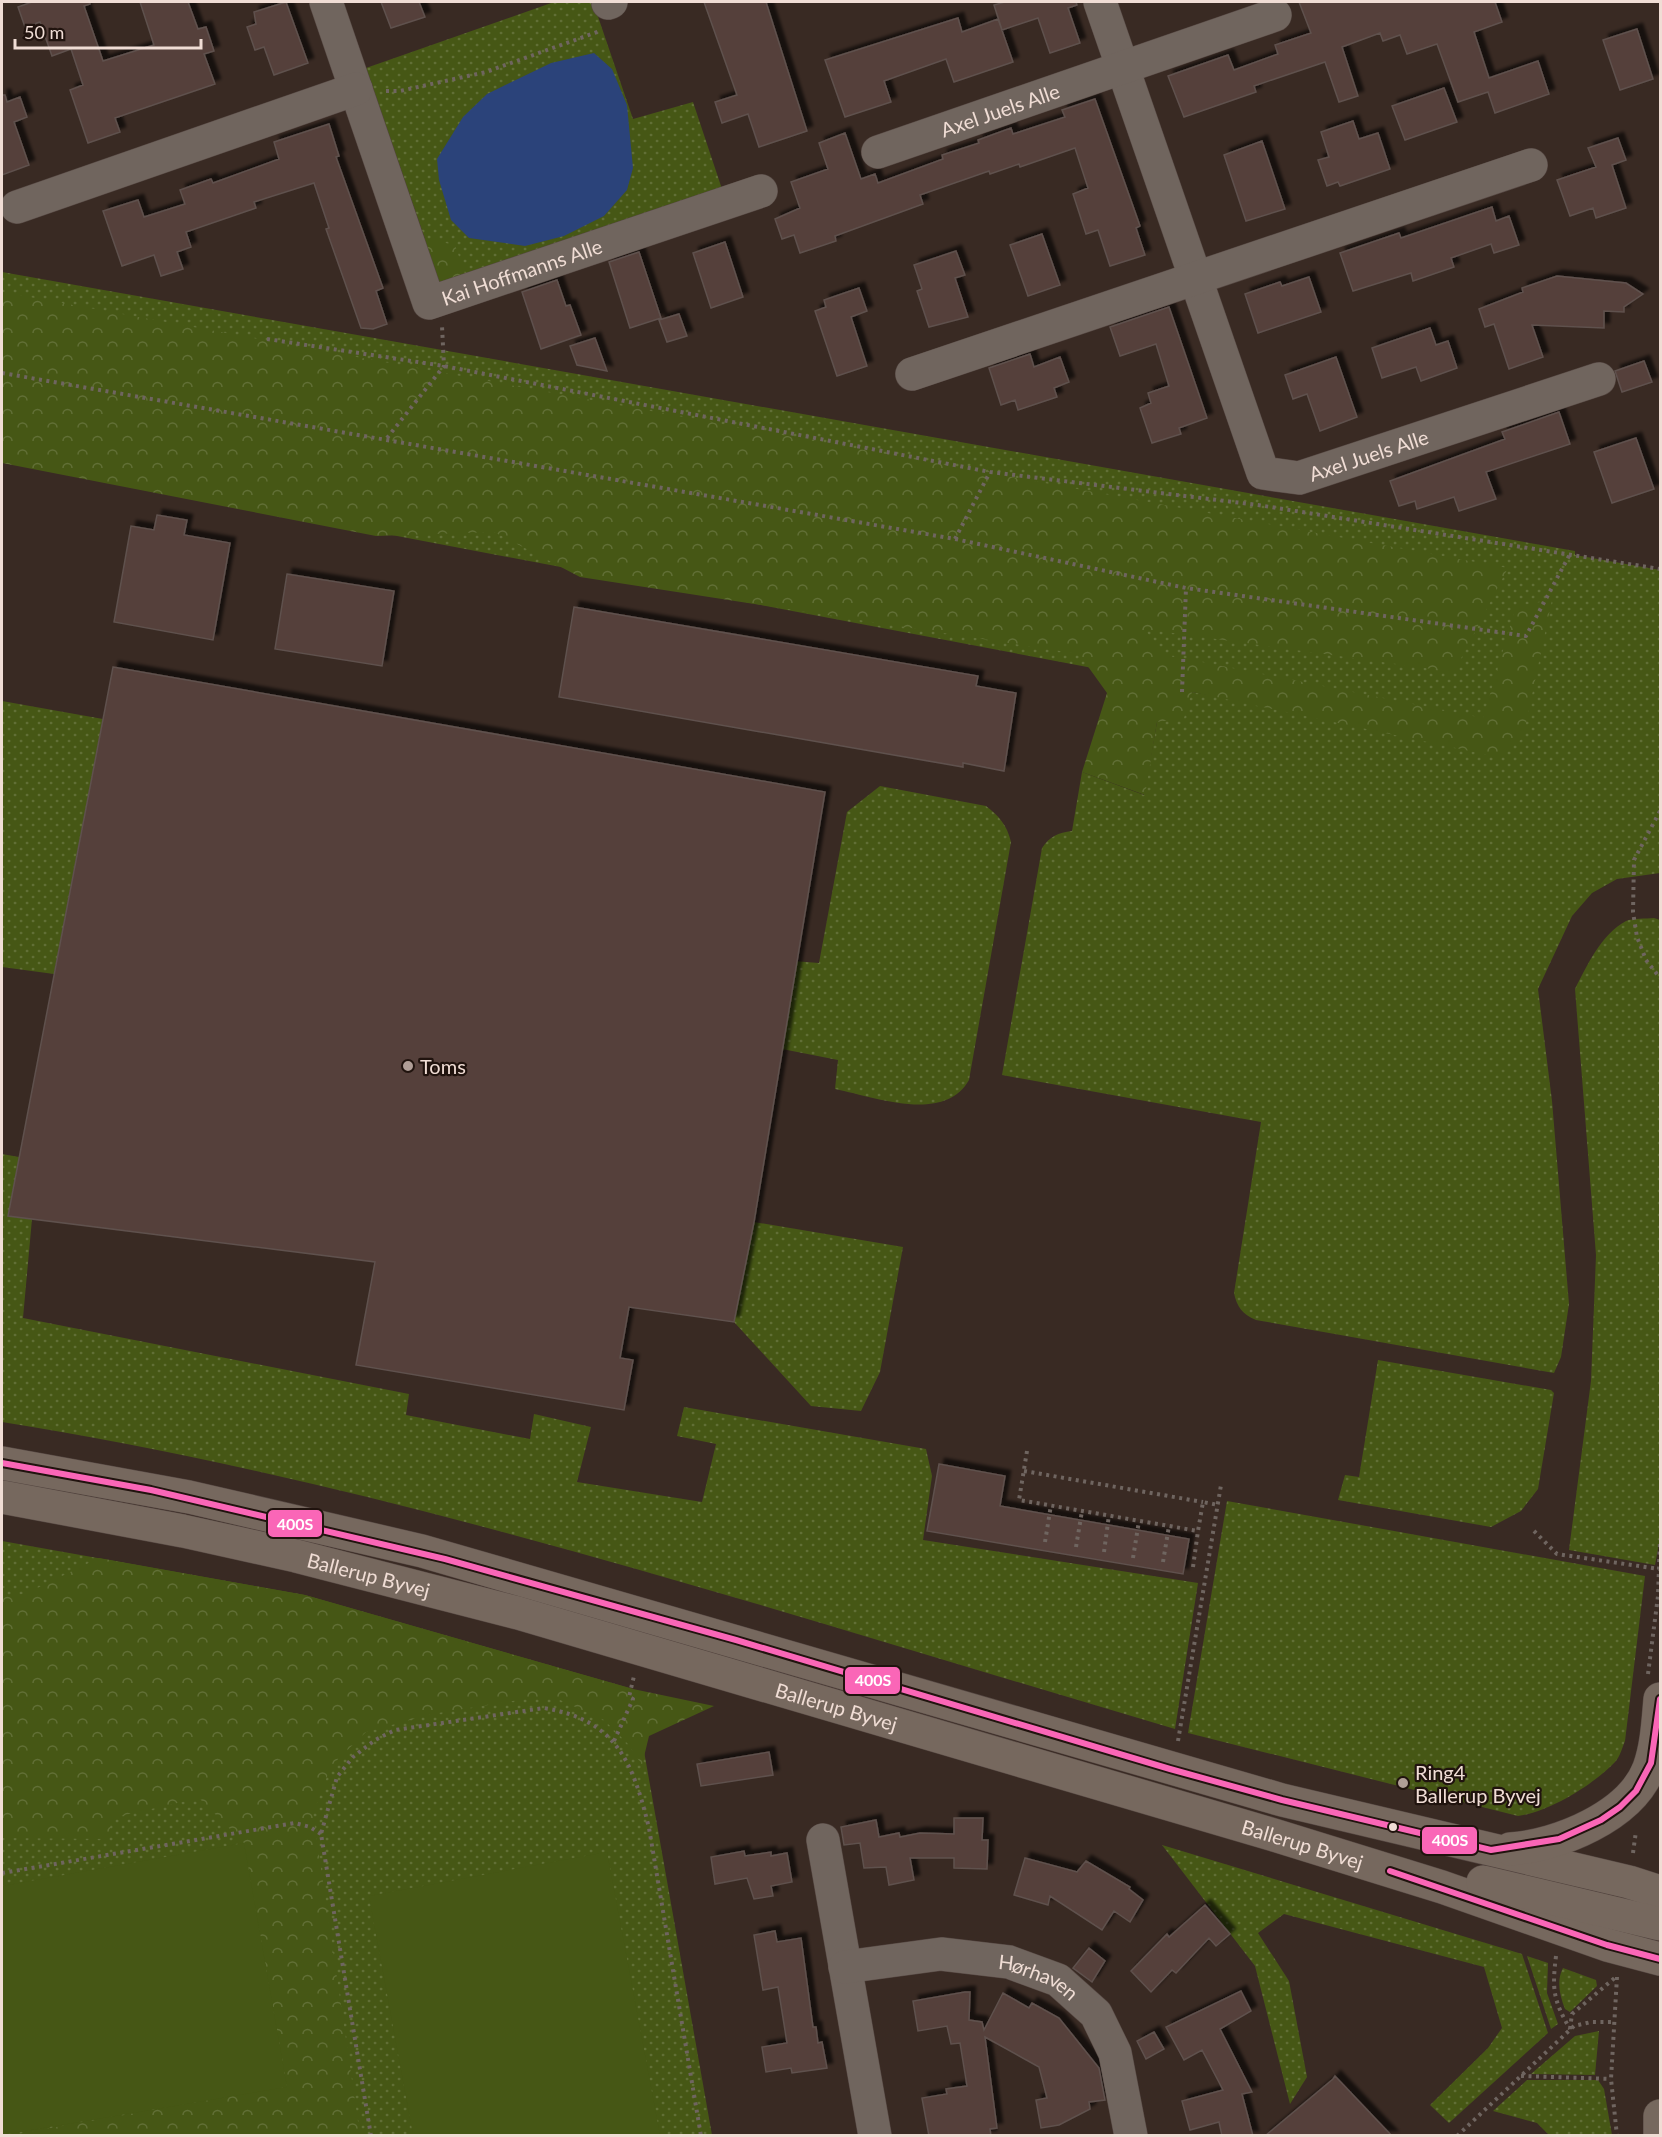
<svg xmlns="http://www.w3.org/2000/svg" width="1662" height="2137" font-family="Lato,sans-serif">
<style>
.grass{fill:url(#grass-dots)}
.forest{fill:url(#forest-crowns)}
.garden{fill:#465715}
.water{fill:#2b437a}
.building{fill:#55403b;stroke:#5f514d;stroke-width:1.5;filter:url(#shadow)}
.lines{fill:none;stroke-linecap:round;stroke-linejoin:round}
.minor-casing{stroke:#554742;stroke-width:34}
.major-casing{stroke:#554742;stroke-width:34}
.path{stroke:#6f6560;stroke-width:4;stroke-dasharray:3 4.5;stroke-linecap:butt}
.minor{stroke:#70655e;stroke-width:33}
.major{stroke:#76685e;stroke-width:33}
.bus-1-casing{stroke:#20130e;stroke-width:10}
.bus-1{stroke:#fa66b7;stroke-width:6}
.poi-dot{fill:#b09e97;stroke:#20130e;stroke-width:2}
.bus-dot{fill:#f0ddd5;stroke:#20130e;stroke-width:2}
.labels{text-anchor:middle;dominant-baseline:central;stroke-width:4.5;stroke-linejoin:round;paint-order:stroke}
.street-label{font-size:20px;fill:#f0ddd5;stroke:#20130e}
.poi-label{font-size:20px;fill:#f0ddd5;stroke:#20130e;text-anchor:start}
.line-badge{stroke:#20130e;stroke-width:2}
.badge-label{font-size:16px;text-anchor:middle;font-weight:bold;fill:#fff}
</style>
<defs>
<pattern id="grass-dots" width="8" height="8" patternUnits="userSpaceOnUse" patternTransform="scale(1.5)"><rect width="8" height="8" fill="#465715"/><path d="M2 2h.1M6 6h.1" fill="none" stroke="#616f36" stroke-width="1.8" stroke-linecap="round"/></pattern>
<pattern id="forest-crowns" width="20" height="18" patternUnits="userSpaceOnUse" patternTransform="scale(1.5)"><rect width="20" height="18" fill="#465715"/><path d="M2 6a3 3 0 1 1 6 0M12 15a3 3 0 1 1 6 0" fill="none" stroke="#616f36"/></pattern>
<filter id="shadow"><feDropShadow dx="5.5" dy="-5.5" stdDeviation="1.5" flood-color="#0009"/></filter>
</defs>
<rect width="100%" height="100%" fill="#392a23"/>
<!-- grass -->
<path class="grass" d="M 554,2 L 593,2 L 633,119 L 693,102 L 722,189 L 441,286 L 366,68 Z
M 2,272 L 1575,551 L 1575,555 L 1660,570 L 1660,873 L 1617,879 L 1592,893 L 1572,916 L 1538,989 L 1552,1101 L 1569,1304 L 1561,1357 L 1554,1373 L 1256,1320 C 1242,1314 1237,1307 1234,1293 L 1261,1122 L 1002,1075 L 1042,848 C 1050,836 1058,833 1072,831 L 1082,772 L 1144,795 L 1157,722 L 1192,692 L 1462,738 L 2,461 Z
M 2,701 L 103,719 L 54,974 L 2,967 Z
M 880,786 L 986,806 C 999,816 1007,825 1011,842 L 969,1080 C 944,1124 875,1097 835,1089 L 838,1060 L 777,1048 L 793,961 L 819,963 L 847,812 Z
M 1654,918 L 1660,920 L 1660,1538 L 1655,1565 L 1569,1550 L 1591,1381 L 1596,1255 L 1575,989 C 1587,966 1601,934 1626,921 C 1633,918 1646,919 1654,918 Z
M 2,1154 L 19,1157 L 32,1219 L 23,1318 L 409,1394 L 406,1415 L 530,1439 L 534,1414 L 591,1427 L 577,1482 L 702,1502 L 716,1444 L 677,1436 L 684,1407 L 926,1449 L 932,1476 L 923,1540 L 1198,1583 L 1175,1729 C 787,1615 402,1486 2,1422 Z
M 754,1222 L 903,1247 L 880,1372 L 861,1411 L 811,1406 L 734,1322 Z
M 1378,1360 L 1551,1390 L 1554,1393 L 1538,1489 L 1521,1511 L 1491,1527 L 1338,1500 L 1345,1475 L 1359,1477 Z
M 1227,1501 L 1645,1576 L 1625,1741 C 1622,1748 1620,1757 1615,1762 C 1593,1785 1549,1812 1518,1816 L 1188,1733 Z
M 2,1541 L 305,1595 L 633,1689 L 712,2135 L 2,2135 Z
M 1162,1845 L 1522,1954 L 1548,2033 L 1449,2123 L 1430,2105 L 1488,2048 L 1502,2028 L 1484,1967 L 1284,1914 L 1258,1933 L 1289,1981 L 1307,2077 L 1290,2104 L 1255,1966 Z
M 1527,1956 L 1548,1963 L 1547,1993 L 1558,2024 L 1551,2029 Z
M 1563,1968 L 1596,1980 L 1597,1986 L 1570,2012 L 1565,2009 C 1560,1996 1556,1981 1563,1968 Z
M 1599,2031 L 1595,2075 L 1531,2074 L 1575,2036 Z
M 1527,2080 L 1598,2080 L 1604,2089 L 1612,2135 L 1549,2135 L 1537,2123 L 1493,2111 Z"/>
<!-- forest -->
<path class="forest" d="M 423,238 L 455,245 L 466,277 L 441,286 Z
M 2,292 L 1508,568 L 1454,672 L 1144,629 L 1167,655 L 1483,718 L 1516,606 L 1552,600 L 1523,738 L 1498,757 L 1192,692 L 1184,718 L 1157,722 L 1145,795 L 1082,772 L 1107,693 L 1079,654 L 580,577 L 494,532 L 376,536 L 2,463 Z
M 99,1558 L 305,1595 L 633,1689 L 714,1706 L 649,1736 L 642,1765 L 628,1744 L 604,1720 L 560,1700 L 538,1697 L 432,1714 L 366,1732 L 331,1766 L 313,1814 L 360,2135 L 12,2135 L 287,2086 L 244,1843 L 199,1798 L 112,1818 L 108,1839 L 2,1838 L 2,1596 L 25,1594 Z"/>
<!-- garden -->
<path class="garden" d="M 244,1843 L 287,2087 L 2,2135 L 2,1886 Z
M 607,1852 L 660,2135 L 413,2135 L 369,1896 Z"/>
<!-- water -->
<path class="water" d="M 594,53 L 612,69 L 627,105 L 633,168 L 627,190 L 604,216 L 564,236 L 525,246 L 469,238 L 451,220 L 439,180 L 437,159 L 463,117 L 487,94 L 551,63 Z"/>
<!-- building -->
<path class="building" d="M 32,2 L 90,2 L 90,4 L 84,6 L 103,61 L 154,45 L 140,2 L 188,2 L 198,29 L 206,27 L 214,51 L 204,54 L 215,84 L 115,118 L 120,132 L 88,143 L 70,90 L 83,85 L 71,49 L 52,56 L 40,22 L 25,27 L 18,7 Z
M 286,2 L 308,63 L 274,75 L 264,47 L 255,50 L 247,27 L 256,24 L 254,12 Z
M 381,2 L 419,2 L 425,17 L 391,28 Z
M 704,2 L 766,2 L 807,131 L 759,147 L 748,114 L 722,123 L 715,102 L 737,95 Z
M 1005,2 L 1076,2 L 1077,5 L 1068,8 L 1080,43 L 1050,53 L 1038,18 L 1002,30 L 994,5 Z
M 1299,2 L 1495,2 L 1502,22 L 1474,32 L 1489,78 L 1538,61 L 1549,94 L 1495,113 L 1488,92 L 1458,102 L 1437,44 L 1407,54 L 1400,35 L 1383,41 L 1380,33 L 1342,47 L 1358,96 L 1339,102 L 1325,62 L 1254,86 L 1256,92 L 1184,117 L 1168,76 L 1228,55 L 1234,70 L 1278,54 L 1275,45 L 1311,33 Z
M 958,18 L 962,32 L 998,19 L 1013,62 L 954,82 L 946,59 L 884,81 L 891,102 L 845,117 L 825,60 Z
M 1637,29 L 1653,79 L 1620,90 L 1603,40 Z
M 1444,88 L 1457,122 L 1405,140 L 1392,106 Z
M 2,95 L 5,95 L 7,102 L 20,97 L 27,117 L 14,122 L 29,165 L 2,175 Z
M 1095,99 L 1140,226 L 1136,228 L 1145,255 L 1110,266 L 1098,230 L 1086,234 L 1073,194 L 1088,188 L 1075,148 L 1020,167 L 1019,164 L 990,174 L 989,171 L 920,195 L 923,204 L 835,236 L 836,241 L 800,253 L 794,235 L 782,239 L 775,219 L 800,208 L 791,182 L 828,169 L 819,143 L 845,133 L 861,179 L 875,174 L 878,183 L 943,159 L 942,155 L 979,143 L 978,140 L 1011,128 L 1013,134 L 1065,117 L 1062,110 Z
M 1353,121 L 1359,139 L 1378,133 L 1390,169 L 1340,186 L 1338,182 L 1327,186 L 1318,160 L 1329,157 L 1321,132 Z
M 329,124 L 339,156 L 336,157 L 383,288 L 376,291 L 387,324 L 373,329 L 361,328 L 326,229 L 329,228 L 314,183 L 254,202 L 256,208 L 186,232 L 191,247 L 177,252 L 183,269 L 161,276 L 154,255 L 122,266 L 103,211 L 138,200 L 144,217 L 185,204 L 180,190 L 211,179 L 213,183 L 279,159 L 274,142 Z
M 1618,138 L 1626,160 L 1612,165 L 1626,208 L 1596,218 L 1593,208 L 1570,216 L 1557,180 L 1596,167 L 1588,148 Z
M 1262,141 L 1285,209 L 1246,221 L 1224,155 Z
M 1492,207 L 1496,221 L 1509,216 L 1519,245 L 1494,253 L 1491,244 L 1451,258 L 1454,267 L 1413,281 L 1411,273 L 1353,291 L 1340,253 L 1399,233 L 1401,238 Z
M 1042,234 L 1060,285 L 1028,296 L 1010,245 Z
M 725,242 L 743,297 L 711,308 L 693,253 Z
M 956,251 L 965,275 L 955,278 L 968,317 L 929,327 L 917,291 L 922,289 L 914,265 Z
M 639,252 L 661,318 L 630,328 L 609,262 Z
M 1557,276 L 1626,283 L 1643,294 L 1624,307 L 1624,312 L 1604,311 L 1604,328 L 1532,325 L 1543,357 L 1509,369 L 1494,324 L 1485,327 L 1479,309 L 1523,292 L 1522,288 Z
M 1309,277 L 1321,312 L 1258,333 L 1245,294 L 1280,282 L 1282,286 Z
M 557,280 L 566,306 L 570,305 L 581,335 L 541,349 L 522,292 Z
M 859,288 L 867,311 L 851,317 L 867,366 L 837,376 L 815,311 L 826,307 L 824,300 Z
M 1169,307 L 1207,418 L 1179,428 L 1181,434 L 1152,443 L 1140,408 L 1151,403 L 1148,393 L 1169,386 L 1156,344 L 1120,356 L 1110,327 Z
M 679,314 L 687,336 L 667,342 L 659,320 Z
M 1430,328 L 1436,345 L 1448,341 L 1457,368 L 1421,381 L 1416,367 L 1382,378 L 1372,348 Z
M 595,338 L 607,371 L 577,365 L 570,346 Z
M 1030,354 L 1034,367 L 1060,357 L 1069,382 L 1054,388 L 1057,397 L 1018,410 L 1015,400 L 1001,405 L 989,368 Z
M 1336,357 L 1357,417 L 1320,431 L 1307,394 L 1293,399 L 1285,375 Z
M 1644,361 L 1652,382 L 1622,392 L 1615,371 Z
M 1559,412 L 1570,444 L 1486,472 L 1496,499 L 1459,511 L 1454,497 L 1417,509 L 1415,501 L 1399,506 L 1390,481 L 1505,439 L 1502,432 Z
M 1636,438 L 1654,489 L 1612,503 L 1594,452 Z
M 157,515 L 187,520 L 184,535 L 230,543 L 213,640 L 114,622 L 131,526 L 154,530 Z
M 287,574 L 394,591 L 382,666 L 275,649 Z
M 574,607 L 978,676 L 976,686 L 1016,693 L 1004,771 L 963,763 L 963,767 L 559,697 Z
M 113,667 L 825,792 L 754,1222 L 734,1322 L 629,1307 L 620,1358 L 633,1360 L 624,1410 L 356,1365 L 375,1262 L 8,1216 Z
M 939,1464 L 1005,1476 L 1000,1506 L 1189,1539 L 1183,1574 L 927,1531 Z
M 769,1752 L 773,1775 L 701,1786 L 697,1764 Z
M 954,1818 L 983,1818 L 982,1840 L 988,1840 L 987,1869 L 954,1868 L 954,1858 L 910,1858 L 914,1880 L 889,1885 L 886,1867 L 864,1868 L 860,1843 L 844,1845 L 841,1827 L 876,1820 L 879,1837 L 899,1833 L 900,1837 L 920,1833 L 954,1834 Z
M 744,1851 L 745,1856 L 771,1852 L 771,1856 L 787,1853 L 792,1882 L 771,1886 L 773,1896 L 754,1899 L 747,1878 L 715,1884 L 711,1857 Z
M 1025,1858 L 1077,1872 L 1086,1861 L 1130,1887 L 1129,1889 L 1143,1900 L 1130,1922 L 1114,1911 L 1102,1930 L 1050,1896 L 1048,1905 L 1014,1895 Z
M 1205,1905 L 1230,1934 L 1216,1946 L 1209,1938 L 1176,1973 L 1172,1970 L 1151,1992 L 1131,1971 L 1167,1934 L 1169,1937 Z
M 775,1931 L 777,1942 L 801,1938 L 813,2027 L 816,2027 L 818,2043 L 822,2042 L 827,2068 L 792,2073 L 791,2068 L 766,2072 L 762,2047 L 787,2043 L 778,1987 L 763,1990 L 754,1935 Z
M 1089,1948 L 1105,1961 L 1092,1982 L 1073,1968 Z
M 1241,1991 L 1251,2011 L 1220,2029 L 1252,2092 L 1242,2094 L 1253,2136 L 1222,2136 L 1219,2122 L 1190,2130 L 1182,2101 L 1223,2090 L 1202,2050 L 1184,2060 L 1166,2027 Z
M 965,1992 L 970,1992 L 969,2020 L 982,2022 L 984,2030 L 1003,1993 L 1029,2008 L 1032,2003 L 1059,2018 L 1099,2068 L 1105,2100 L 1089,2102 L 1090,2109 L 1059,2125 L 1041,2128 L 1036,2100 L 1047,2098 L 1039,2067 L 985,2037 L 997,2128 L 990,2129 L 991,2136 L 929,2136 L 922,2098 L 947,2094 L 946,2089 L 967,2086 L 960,2043 L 951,2044 L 947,2026 L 918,2031 L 913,2001 Z
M 1154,2032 L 1164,2049 L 1146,2059 L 1137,2041 Z
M 1335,2076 L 1392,2136 L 1265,2136 L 1333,2079 Z"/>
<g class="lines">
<defs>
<g id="minor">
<path id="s1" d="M 326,2 L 429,303 L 761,191"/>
<path id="s2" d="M 1100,2 L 1263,473 L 1299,478 L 1599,379"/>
<path d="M 608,3 L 611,2"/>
<path id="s3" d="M 878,152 L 1275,15"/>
<path d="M 17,207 L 356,89"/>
<path d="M 912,374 L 1531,165"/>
<path d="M 823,1840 L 875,2136"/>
<path id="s4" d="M 845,1967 L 941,1954 L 1009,1962 L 1058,1980 L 1096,2014 L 1115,2053 L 1131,2136"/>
</g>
<g id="major">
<path d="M 2,1463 L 189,1497 L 422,1551 L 1282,1800 L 1629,1882 L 1660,1892"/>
<path id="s5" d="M 2,1497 L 183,1531 L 296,1556 L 518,1613 L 1274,1835 L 1442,1887 L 1607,1945 L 1660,1959"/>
<path d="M 1510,1849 C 1558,1846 1631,1816 1649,1768 C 1657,1746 1658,1721 1660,1699"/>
<path d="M 1483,1882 L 1660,1924"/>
<path d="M 1660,2136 L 1660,2116"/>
</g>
</defs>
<!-- minor casing -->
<use href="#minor" class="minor-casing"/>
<!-- major casing -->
<use href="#major" class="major-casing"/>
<!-- path -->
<path class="path" d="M 386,91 L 400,91 L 486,72 L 600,31
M 267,339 L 444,366 L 990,472 L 1258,505 L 1660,569
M 2,373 L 955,539 L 1186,588 L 1526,636 L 1570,554
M 387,438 L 444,366 L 442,326
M 955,539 L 990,472
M 1182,692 L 1186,588
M 1660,811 L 1634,860 L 1633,912 L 1637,937 L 1646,960 L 1660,978
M 1027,1451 L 1019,1500 L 1198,1531 L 1203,1502 L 1218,1505
M 1024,1471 L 1203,1502
M 1534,1531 L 1557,1554 L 1659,1569
M 1045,1542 L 1051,1505
M 1076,1547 L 1082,1511
M 1104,1552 L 1109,1515
M 1133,1558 L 1139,1521
M 1163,1562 L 1169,1526
M 1193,1567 L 1198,1531
M 1648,1674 L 1658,1596 L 1660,1539
M 614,1741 L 633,1699 L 629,1697 L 634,1676
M 1178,1741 L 1221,1485
M 1633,1853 L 1636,1831
M 2,1873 L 295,1823 L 310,1827 L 321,1834
M 1556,1956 C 1552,1989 1553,2000 1570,2029
M 1617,1977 L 1611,2079 L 1617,2136
M 1570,2029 L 1572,2014 L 1617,1976
M 1521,2076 L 1611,2079
M 371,2136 L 321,1834 L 337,1777 L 353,1757 L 375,1740 L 395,1730 L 544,1708 C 617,1720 633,1763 649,1828 L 701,2136
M 1457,2136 L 1574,2026 L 1591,2022 L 1612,2022"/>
<!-- minor -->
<use href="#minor" class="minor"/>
<!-- major -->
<use href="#major" class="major"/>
<defs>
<path id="bus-1" d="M 2,1463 L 151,1490 L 445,1559 L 736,1640 L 1170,1769 L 1282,1800 L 1491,1850 L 1559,1839 L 1601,1820 L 1620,1807 L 1636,1791 L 1651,1763 L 1660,1699
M 1390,1871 L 1607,1945 L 1660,1959"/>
</defs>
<!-- bus-1 casing -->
<use href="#bus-1" class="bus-1-casing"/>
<!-- bus-1 -->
<use href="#bus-1" class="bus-1"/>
</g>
<!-- markers -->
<g class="poi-dot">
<circle cx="408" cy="1066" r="6"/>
<circle cx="1403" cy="1783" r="6"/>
</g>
<circle class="bus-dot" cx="1393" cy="1827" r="5"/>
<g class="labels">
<!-- street labels -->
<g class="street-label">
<text stroke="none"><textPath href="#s3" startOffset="129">Axel Juels Alle</textPath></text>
<text stroke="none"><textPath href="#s1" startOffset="416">Kai Hoffmanns Alle</textPath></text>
<text stroke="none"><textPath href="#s2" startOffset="608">Axel Juels Alle</textPath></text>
<text stroke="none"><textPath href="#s5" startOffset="375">Ballerup Byvej</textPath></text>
<text stroke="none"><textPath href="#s5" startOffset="861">Ballerup Byvej</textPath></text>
<text stroke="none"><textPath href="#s5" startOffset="1347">Ballerup Byvej</textPath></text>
<text stroke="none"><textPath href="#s4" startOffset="198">Hørhaven</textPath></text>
</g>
<!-- poi labels -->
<g class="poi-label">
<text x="420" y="1066">Toms</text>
<text x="1415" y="1772">Ring4<tspan x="1415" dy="23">Ballerup Byvej</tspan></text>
</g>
</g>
<g class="line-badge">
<rect x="267" y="1509" width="56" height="29" rx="6" fill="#fa66b7"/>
<rect x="844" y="1666" width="57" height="29" rx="6" fill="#fa66b7"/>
<rect x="1421" y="1826" width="57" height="29" rx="6" fill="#fa66b7"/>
</g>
<g class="badge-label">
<text x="295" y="1530">400S</text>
<text x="873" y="1686">400S</text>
<text x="1450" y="1846">400S</text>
</g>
<!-- border -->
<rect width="1662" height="2137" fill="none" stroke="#f0ddd5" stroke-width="6"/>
<!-- scale -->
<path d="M15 39v9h186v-9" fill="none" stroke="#f0ddd5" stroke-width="3"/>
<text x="24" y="39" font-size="18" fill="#f0ddd5" stroke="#20130e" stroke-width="4.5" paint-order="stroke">50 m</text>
</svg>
